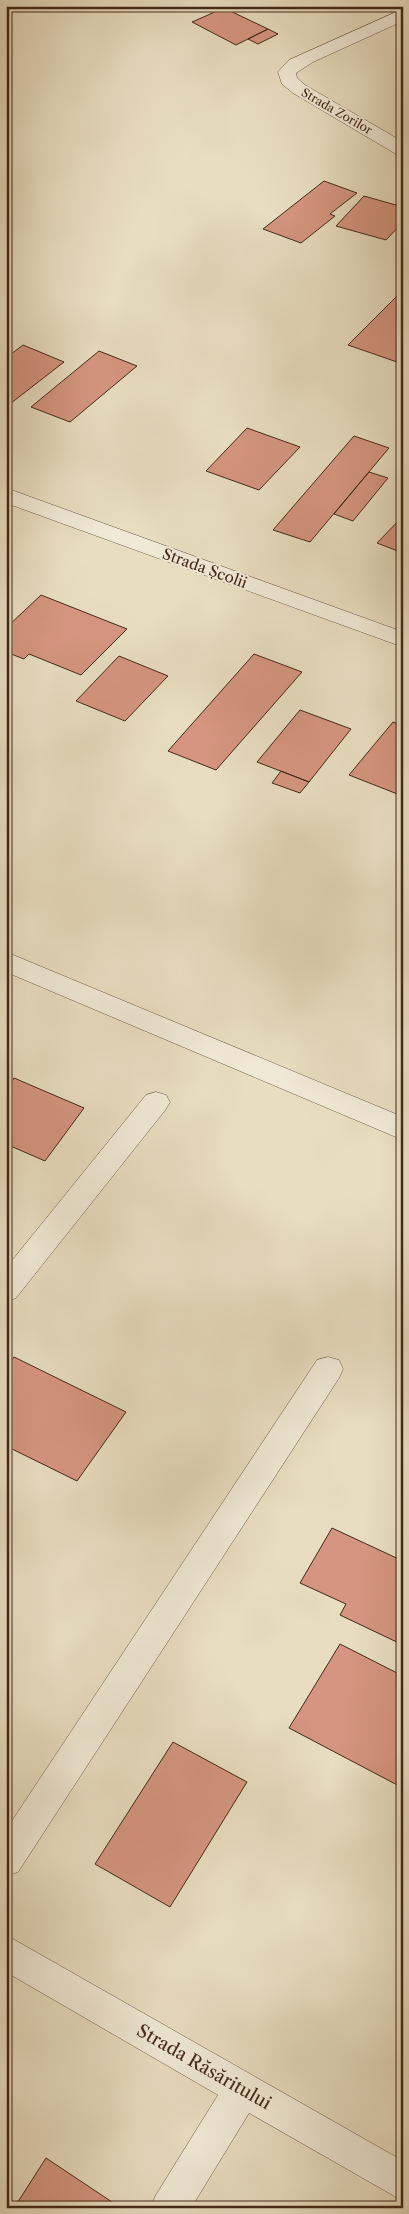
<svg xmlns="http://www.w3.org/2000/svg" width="409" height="2214" font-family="'Libre Caslon Text',serif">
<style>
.building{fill:#d59580;stroke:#442918}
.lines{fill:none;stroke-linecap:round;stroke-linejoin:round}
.minor-casing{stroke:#6d5642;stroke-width:1}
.minor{fill:#f0e9d6;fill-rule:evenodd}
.labels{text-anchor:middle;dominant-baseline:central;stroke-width:4;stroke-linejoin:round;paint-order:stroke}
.far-street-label{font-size:12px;fill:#442918;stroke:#f0e9d6}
.street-label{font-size:15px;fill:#442918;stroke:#f0e9d6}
.near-street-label{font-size:18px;fill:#442918;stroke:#f0e9d6}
</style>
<rect width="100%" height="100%" fill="#e8ddc0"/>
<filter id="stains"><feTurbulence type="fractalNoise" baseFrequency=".004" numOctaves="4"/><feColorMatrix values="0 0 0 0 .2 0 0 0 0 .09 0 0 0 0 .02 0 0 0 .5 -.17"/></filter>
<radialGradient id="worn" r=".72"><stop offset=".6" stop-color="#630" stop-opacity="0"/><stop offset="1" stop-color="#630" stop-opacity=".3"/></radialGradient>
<!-- building -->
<path class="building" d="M 224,8 L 268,29 L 236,45 L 192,22 Z
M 268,29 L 278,34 L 258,44 L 248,39 Z
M 324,181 L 357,193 L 330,214 L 335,216 L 301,243 L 263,229 Z
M 364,196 L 403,207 L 403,222 L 386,240 L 336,226 Z
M 403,290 L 403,356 L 397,362 L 348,345 Z
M 23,345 L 64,362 L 6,407 L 6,358 Z
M 99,351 L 137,366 L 70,422 L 31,407 Z
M 247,428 L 300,447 L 259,490 L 206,471 Z
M 354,436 L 389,448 L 310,542 L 273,530 Z
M 369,472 L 388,478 L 353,521 L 334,514 Z
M 403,516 L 403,553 L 377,543 Z
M 41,595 L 127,629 L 81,675 L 29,654 L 24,659 L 6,652 L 6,628 Z
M 254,654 L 302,672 L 216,770 L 168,751 Z
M 119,656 L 168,676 L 125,721 L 76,701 Z
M 300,710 L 351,729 L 309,782 L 257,762 Z
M 393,722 L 403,726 L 403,792 L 400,795 L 349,775 Z
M 281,771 L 309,782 L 300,793 L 272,783 Z
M 14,1078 L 84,1108 L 45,1161 L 6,1144 L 6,1089 Z
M 14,1357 L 126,1412 L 77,1481 L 6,1446 L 6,1367 Z
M 332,1528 L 403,1561 L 403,1645 L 340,1615 L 346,1604 L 300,1583 Z
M 340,1644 L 403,1676 L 403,1788 L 289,1728 Z
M 173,1742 L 247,1782 L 170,1907 L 95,1864 Z
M 46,2158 L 121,2208 L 14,2208 Z"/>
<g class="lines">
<defs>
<path id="minor" d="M 403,9 L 403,21 L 313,62 L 296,73 L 297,78 L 305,85 L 403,142 L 403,156 L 396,154 L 293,93 L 282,84 L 278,72 L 289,60 Z
M 6,488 L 403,632 L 403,647 L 6,503 Z
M 6,952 L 403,1117 L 403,1140 L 6,972 Z
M 156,1092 L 166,1095 L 170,1102 L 166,1109 L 16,1298 L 6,1302 L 6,1268 L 146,1095 Z
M 328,1357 L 339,1360 L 343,1369 L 339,1378 L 18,1872 L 6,1876 L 6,1830 L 317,1360 Z
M 6,1935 L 403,2161 L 403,2201 L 249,2113 L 191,2208 L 150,2208 L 156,2195 L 218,2095 L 6,1972 Z"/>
</defs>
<!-- minor casing -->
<use href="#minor" class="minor-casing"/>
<!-- minor -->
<use href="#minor" class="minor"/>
</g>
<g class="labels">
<!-- far-street labels -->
<g class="far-street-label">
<text transform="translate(337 111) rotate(30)">Strada Zorilor</text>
</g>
<!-- street labels -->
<g class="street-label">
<text transform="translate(205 568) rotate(20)">Strada Școlii</text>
</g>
<!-- near-street labels -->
<g class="near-street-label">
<text transform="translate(204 2067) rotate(30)">Strada Răsăritului</text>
</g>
</g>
<!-- margin -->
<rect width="409" height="2214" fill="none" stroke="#e8ddc0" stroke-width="25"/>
<rect x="8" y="8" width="394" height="2199" fill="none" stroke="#442918" stroke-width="2.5"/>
<rect x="12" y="12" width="384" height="2189" fill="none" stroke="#442918"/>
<rect width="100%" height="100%" filter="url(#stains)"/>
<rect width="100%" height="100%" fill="url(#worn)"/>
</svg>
